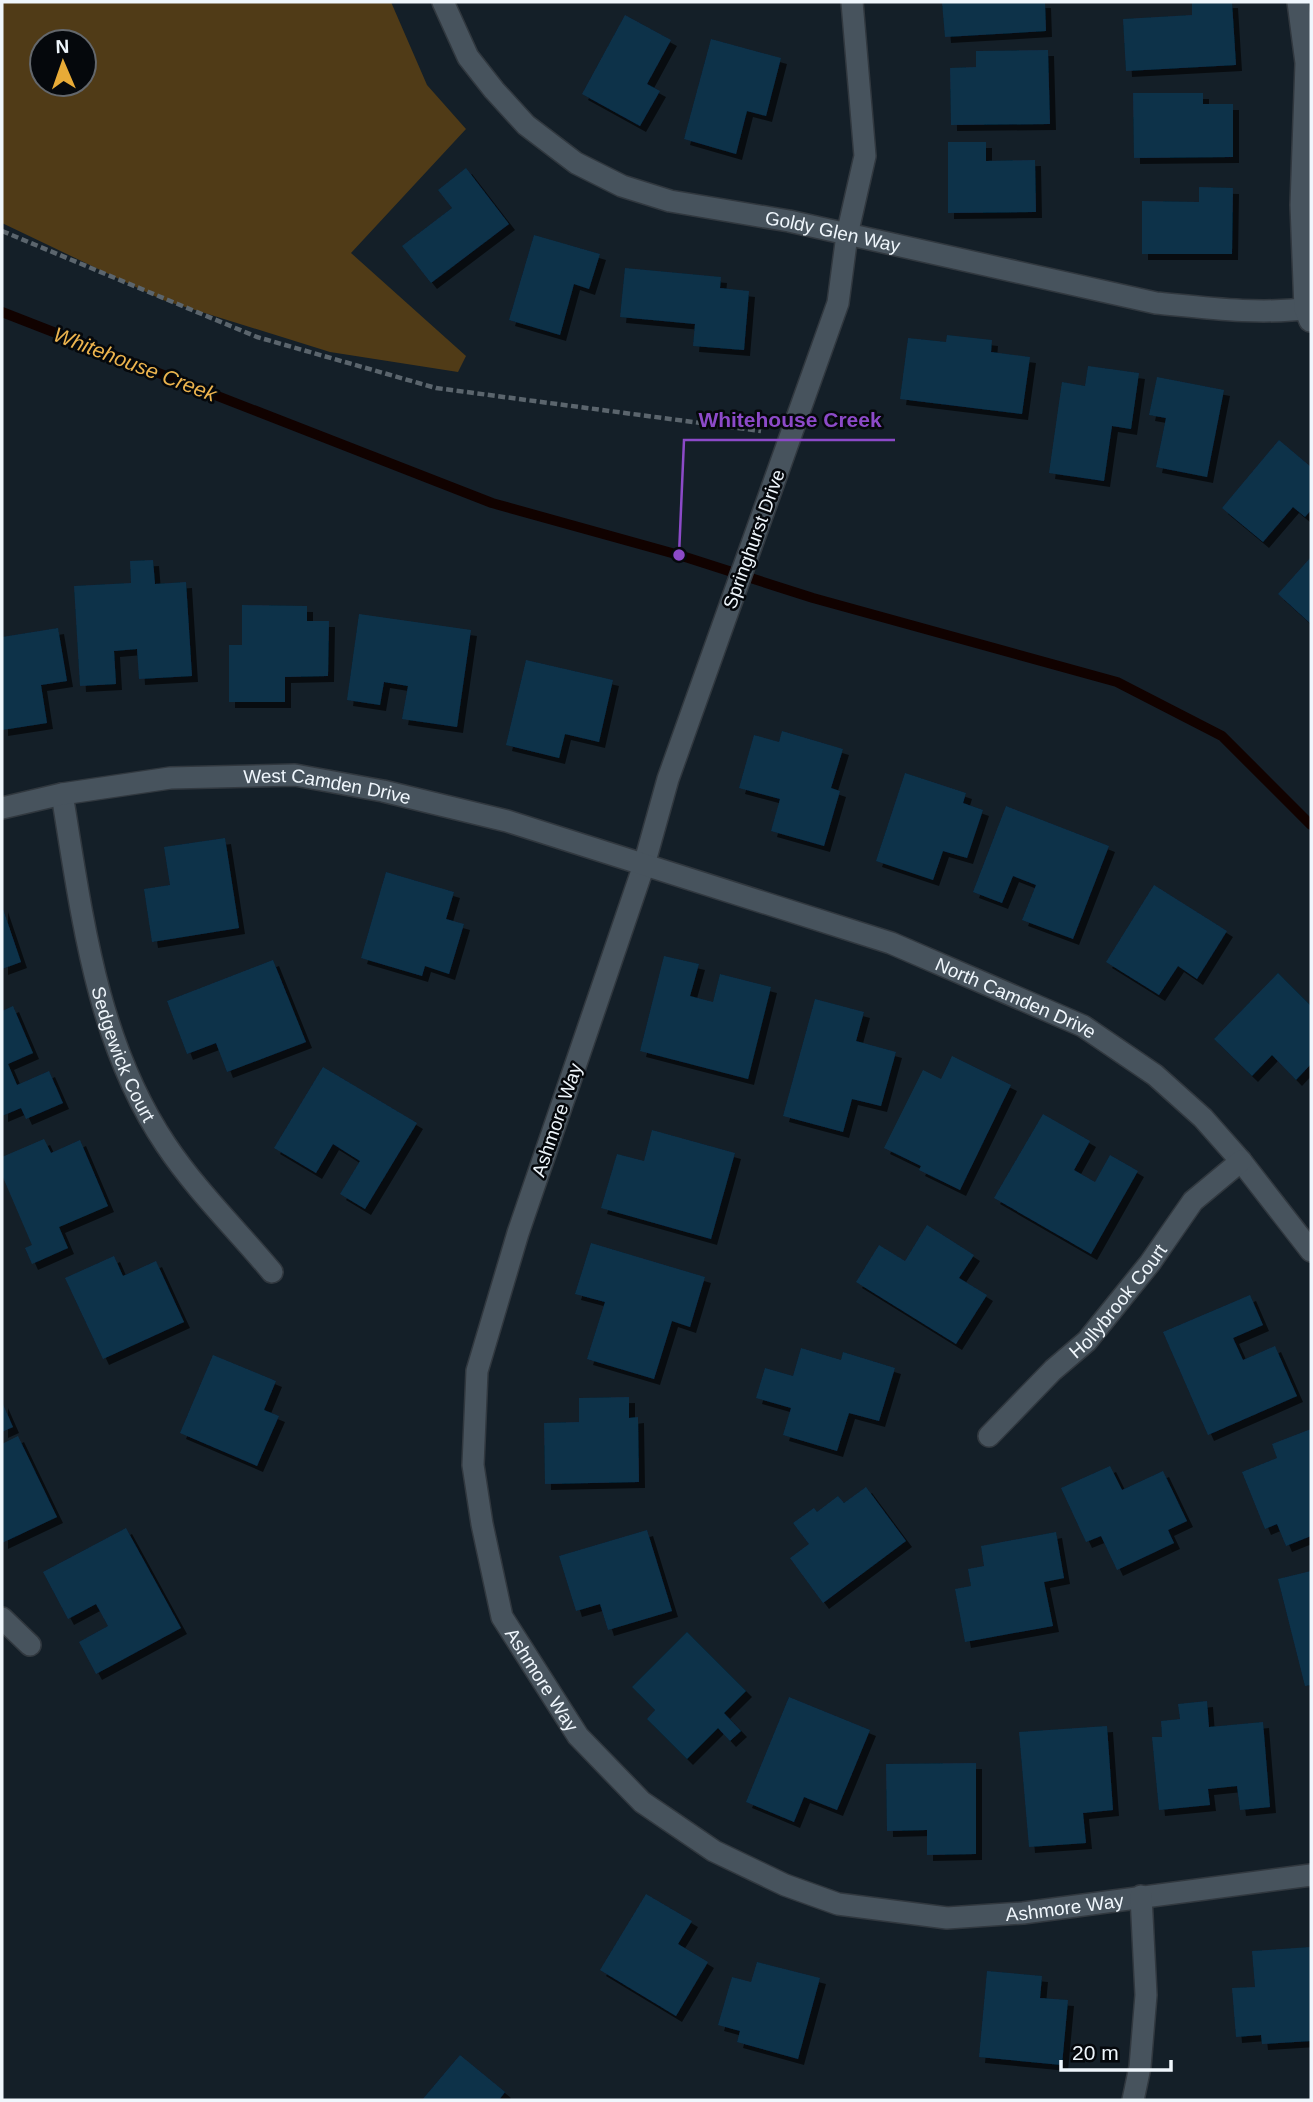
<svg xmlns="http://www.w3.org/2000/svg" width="1313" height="2102" font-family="Helvetica,sans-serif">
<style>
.green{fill:#503b17;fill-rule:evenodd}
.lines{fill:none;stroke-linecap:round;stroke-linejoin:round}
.stream{stroke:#110200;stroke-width:10}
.building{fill:#0b304a;filter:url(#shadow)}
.minor-casing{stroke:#31383f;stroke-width:24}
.path{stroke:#5b656d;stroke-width:4.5;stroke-dasharray:7 3.5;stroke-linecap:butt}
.minor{stroke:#47535d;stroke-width:21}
.labels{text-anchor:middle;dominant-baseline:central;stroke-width:5;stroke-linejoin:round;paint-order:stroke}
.street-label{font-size:19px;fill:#eff6fc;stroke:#05080c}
.water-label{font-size:21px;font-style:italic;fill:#edb44e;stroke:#05080c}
.leader{fill:none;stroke:#8c4ac8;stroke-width:2.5}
.callout-dot{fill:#8c4ac8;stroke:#05080c;stroke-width:2.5}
.callout-label{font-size:21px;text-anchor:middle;font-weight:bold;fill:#8c4ac8;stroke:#05080c;stroke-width:5;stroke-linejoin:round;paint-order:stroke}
</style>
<defs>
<filter id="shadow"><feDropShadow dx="6" dy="6" stdDeviation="0" flood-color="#0009"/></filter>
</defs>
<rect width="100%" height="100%" fill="#141f28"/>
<!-- green -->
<path class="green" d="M 2,2 L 391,2 L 427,85 L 466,129 L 351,253 L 466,356 L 458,372 L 330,352 L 163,300 L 2,223 ZM 42,42 L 84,42 L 84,84 L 42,84 Z"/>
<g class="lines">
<!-- stream -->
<path class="stream" d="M 2,312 L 492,503 L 679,555 L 813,598 L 1117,682 L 1222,736 L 1311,825"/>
</g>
<!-- building -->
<path class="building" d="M 942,2 L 1045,2 L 1046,31 L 945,37 Z
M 1192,2 L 1232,2 L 1236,65 L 1126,71 L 1123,19 L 1192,15 Z
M 625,15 L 671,40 L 647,84 L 660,91 L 640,126 L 582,94 Z
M 711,39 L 781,58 L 766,116 L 747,111 L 736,154 L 684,139 Z
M 1048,50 L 1050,124 L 951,125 L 950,68 L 976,67 L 976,51 Z
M 1133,93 L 1203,93 L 1203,104 L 1233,104 L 1233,157 L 1134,158 Z
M 948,142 L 986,142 L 986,161 L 1035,160 L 1036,212 L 948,213 Z
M 466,168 L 509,224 L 431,283 L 402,246 L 452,208 L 438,190 Z
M 1199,187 L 1233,188 L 1232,254 L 1142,254 L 1142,201 L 1199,202 Z
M 534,235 L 600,254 L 589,289 L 574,284 L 560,335 L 509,320 Z
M 625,268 L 721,277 L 720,288 L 749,291 L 744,350 L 693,346 L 695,324 L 620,317 Z
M 947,335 L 992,340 L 991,352 L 1030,357 L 1022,414 L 900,399 L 908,338 L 946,342 Z
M 1088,366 L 1139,373 L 1131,429 L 1112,426 L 1104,481 L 1049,473 L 1062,382 L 1085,386 Z
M 1157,377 L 1224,390 L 1207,477 L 1156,467 L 1166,418 L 1149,415 Z
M 1279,440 L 1311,467 L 1311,510 L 1305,517 L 1293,507 L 1263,542 L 1222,508 Z
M 1311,557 L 1311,624 L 1278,594 Z
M 153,560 L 155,584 L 186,582 L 192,676 L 139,679 L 137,649 L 114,651 L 116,684 L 80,686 L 74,586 L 131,583 L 130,561 Z
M 242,605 L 307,606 L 307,621 L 329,621 L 328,676 L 285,677 L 285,702 L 229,702 L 229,645 L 242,645 Z
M 359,614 L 471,630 L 457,727 L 402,719 L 408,686 L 384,682 L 380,705 L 347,700 Z
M 58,628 L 67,681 L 41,685 L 47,723 L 2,730 L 2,637 Z
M 526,660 L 613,680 L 599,742 L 565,734 L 559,758 L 506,745 Z
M 782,731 L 843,749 L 831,788 L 840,791 L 824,846 L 771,831 L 780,799 L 739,788 L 754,735 L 779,742 Z
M 905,773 L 966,793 L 963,803 L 983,810 L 967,858 L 943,851 L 933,880 L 876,861 Z
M 1006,806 L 1109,846 L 1073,939 L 1022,920 L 1036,885 L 1013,876 L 1002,903 L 973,892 Z
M 225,838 L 239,928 L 152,942 L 144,889 L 170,885 L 164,847 Z
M 386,872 L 454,892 L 446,919 L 464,924 L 449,974 L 425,966 L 422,976 L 361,958 Z
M 1154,885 L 1227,931 L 1197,979 L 1178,966 L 1159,995 L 1106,962 Z
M 2,906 L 21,962 L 2,969 Z
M 664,956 L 699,964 L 690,996 L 713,1002 L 720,974 L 771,987 L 748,1079 L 640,1051 Z
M 273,960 L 306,1042 L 227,1072 L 216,1043 L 187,1054 L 167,1001 Z
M 1278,973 L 1311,1006 L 1311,1064 L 1296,1080 L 1272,1055 L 1252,1076 L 1214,1039 Z
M 815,999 L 864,1012 L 856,1041 L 896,1052 L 881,1106 L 852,1099 L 843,1132 L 783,1116 Z
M 13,1006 L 33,1053 L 8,1064 L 17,1085 L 49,1071 L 63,1103 L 26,1119 L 21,1108 L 2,1116 L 2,1011 Z
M 952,1056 L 1011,1085 L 960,1190 L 919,1170 L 921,1166 L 884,1148 L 923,1070 L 941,1079 Z
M 323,1067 L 417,1123 L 365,1209 L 340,1194 L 360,1161 L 333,1144 L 316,1173 L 274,1148 Z
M 1043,1114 L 1090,1141 L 1074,1170 L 1095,1182 L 1110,1155 L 1138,1171 L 1091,1254 L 994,1198 Z
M 652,1130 L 735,1153 L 711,1239 L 601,1208 L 617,1154 L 644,1161 Z
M 44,1139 L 51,1153 L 80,1140 L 108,1206 L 59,1227 L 68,1248 L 32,1264 L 25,1248 L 32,1245 L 2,1175 L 2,1157 Z
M 927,1225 L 974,1255 L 959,1278 L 987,1295 L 956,1344 L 856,1282 L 879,1245 L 905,1261 Z
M 591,1243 L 705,1277 L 690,1327 L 672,1321 L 654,1379 L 587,1359 L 605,1302 L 575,1294 Z
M 114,1256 L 123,1276 L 156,1261 L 184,1322 L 103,1359 L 65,1278 Z
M 1250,1295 L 1263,1325 L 1233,1338 L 1243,1360 L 1275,1346 L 1297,1396 L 1208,1435 L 1163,1332 Z
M 801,1348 L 841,1360 L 843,1352 L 895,1368 L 879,1421 L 849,1413 L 837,1451 L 783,1435 L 791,1408 L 756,1398 L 765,1368 L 793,1376 Z
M 213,1355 L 276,1381 L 264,1410 L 279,1416 L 257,1466 L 180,1433 Z
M 629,1397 L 629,1418 L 638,1417 L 639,1482 L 545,1484 L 544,1423 L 579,1422 L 579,1398 Z
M 2,1402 L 13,1427 L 2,1432 Z
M 1311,1429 L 1311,1536 L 1286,1546 L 1277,1524 L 1265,1529 L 1242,1472 L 1277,1458 L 1272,1444 Z
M 18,1436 L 57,1517 L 2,1543 L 2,1444 Z
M 1110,1466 L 1122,1490 L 1163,1471 L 1187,1521 L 1168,1530 L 1174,1543 L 1117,1570 L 1101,1536 L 1086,1542 L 1061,1488 Z
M 866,1487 L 906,1541 L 823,1603 L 790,1558 L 809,1544 L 793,1523 L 814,1508 L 817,1512 L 838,1496 L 844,1503 Z
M 126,1528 L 181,1628 L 96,1674 L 79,1642 L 108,1626 L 96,1604 L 68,1619 L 43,1572 Z
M 647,1530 L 672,1611 L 608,1630 L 600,1604 L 576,1611 L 559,1556 Z
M 1056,1532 L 1064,1578 L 1044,1582 L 1053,1626 L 965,1642 L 955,1589 L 971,1586 L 968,1569 L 984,1566 L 981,1546 Z
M 1311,1571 L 1311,1685 L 1305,1686 L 1278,1579 Z
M 687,1632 L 746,1691 L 724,1713 L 741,1731 L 730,1741 L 718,1728 L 687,1759 L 647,1719 L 655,1710 L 632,1687 Z
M 789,1697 L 870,1730 L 837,1810 L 804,1797 L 794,1822 L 746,1802 Z
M 1207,1701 L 1209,1727 L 1263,1722 L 1270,1807 L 1240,1810 L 1237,1786 L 1208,1789 L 1210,1805 L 1159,1810 L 1152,1737 L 1162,1737 L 1161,1721 L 1180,1719 L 1178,1704 Z
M 1107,1726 L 1113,1810 L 1083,1813 L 1086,1843 L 1029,1847 L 1019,1732 Z
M 976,1763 L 976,1854 L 927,1855 L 927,1830 L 887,1831 L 886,1764 Z
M 646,1894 L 692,1921 L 678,1944 L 708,1962 L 676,2016 L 600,1970 Z
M 1311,1947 L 1311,2041 L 1262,2044 L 1261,2035 L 1236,2037 L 1232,1988 L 1255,1987 L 1252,1951 Z
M 757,1962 L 820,1978 L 798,2059 L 737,2042 L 740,2031 L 718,2025 L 732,1977 L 751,1982 Z
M 987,1971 L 1042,1976 L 1040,1998 L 1068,2000 L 1062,2065 L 979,2057 Z
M 460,2055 L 505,2092 L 499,2100 L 422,2100 Z"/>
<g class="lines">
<defs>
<g id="minor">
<path id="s1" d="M 443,2 L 468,57 L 494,90 L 526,125 L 576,163 L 622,186 L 670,201 L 789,221 L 1156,303 C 1207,308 1260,315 1311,308"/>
<path id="s2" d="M 852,2 L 865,156 L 847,235 L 838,303 L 668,779 L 644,865 L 518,1233 L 477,1371 L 473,1465 L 482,1524 L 502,1617 L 578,1736 L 642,1802 L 714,1851 L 785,1885 L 838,1904 L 947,1918 L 1023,1913 L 1311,1875"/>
<path d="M 1298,2 L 1306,63 L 1301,205 L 1305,309 L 1310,321"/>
<path id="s3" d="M 62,794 C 82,915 96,1041 166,1145 C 196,1190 237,1230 272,1272"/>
<path id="s4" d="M 2,808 L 62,794 L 170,778 L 295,775 L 383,791 L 507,821 L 891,943 L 1083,1026 L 1155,1075 L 1203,1118 L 1241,1161 L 1311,1251"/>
<path id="s5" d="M 989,1436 L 1053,1370 L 1087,1341 L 1150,1263 L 1193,1201 L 1241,1161"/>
<path d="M 2,1618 L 30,1645"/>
<path d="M 1133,2100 L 1140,2067 L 1146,1995 L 1141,1896"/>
</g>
</defs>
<!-- minor casing -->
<use href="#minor" class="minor-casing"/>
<!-- path -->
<path class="path" d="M 2,231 L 257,337 L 436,388 L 761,431"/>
<!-- minor -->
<use href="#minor" class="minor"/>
</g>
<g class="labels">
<!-- street labels -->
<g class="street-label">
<text stroke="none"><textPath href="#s1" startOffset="480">Goldy Glen Way</textPath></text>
<text transform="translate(754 539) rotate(-70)">Springhurst Drive</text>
<text stroke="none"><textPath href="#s4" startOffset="329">West Camden Drive</textPath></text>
<text stroke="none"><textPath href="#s4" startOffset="1052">North Camden Drive</textPath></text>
<text stroke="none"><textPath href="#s3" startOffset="268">Sedgewick Court</textPath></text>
<text transform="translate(557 1120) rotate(-71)">Ashmore Way</text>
<text stroke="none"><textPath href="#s5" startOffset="187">Hollybrook Court</textPath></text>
<text stroke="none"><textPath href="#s2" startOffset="1755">Ashmore Way</textPath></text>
<text stroke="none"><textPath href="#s2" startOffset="2364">Ashmore Way</textPath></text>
</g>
<!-- water labels -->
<g class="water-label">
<text transform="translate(135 364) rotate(21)">Whitehouse Creek</text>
</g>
</g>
<!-- callouts -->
<path class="leader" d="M679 555L684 440H895"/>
<circle class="callout-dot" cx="679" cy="555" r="7"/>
<g class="callout-label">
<text x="790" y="427">Whitehouse Creek</text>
</g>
<!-- border -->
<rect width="1313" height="2102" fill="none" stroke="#eff6fc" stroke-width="7"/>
<!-- north arrow -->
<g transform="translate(63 63) rotate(358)"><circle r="33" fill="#05080c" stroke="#63676c" stroke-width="2"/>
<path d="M0-5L12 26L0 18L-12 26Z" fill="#e8ab37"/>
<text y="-10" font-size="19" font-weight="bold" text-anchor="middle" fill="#eff6fc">N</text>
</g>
<!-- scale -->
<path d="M1061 2060v10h110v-10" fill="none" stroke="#eff6fc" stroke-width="3.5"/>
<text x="1072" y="2060" font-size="21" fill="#eff6fc" stroke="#05080c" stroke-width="5" paint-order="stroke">20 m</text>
</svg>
